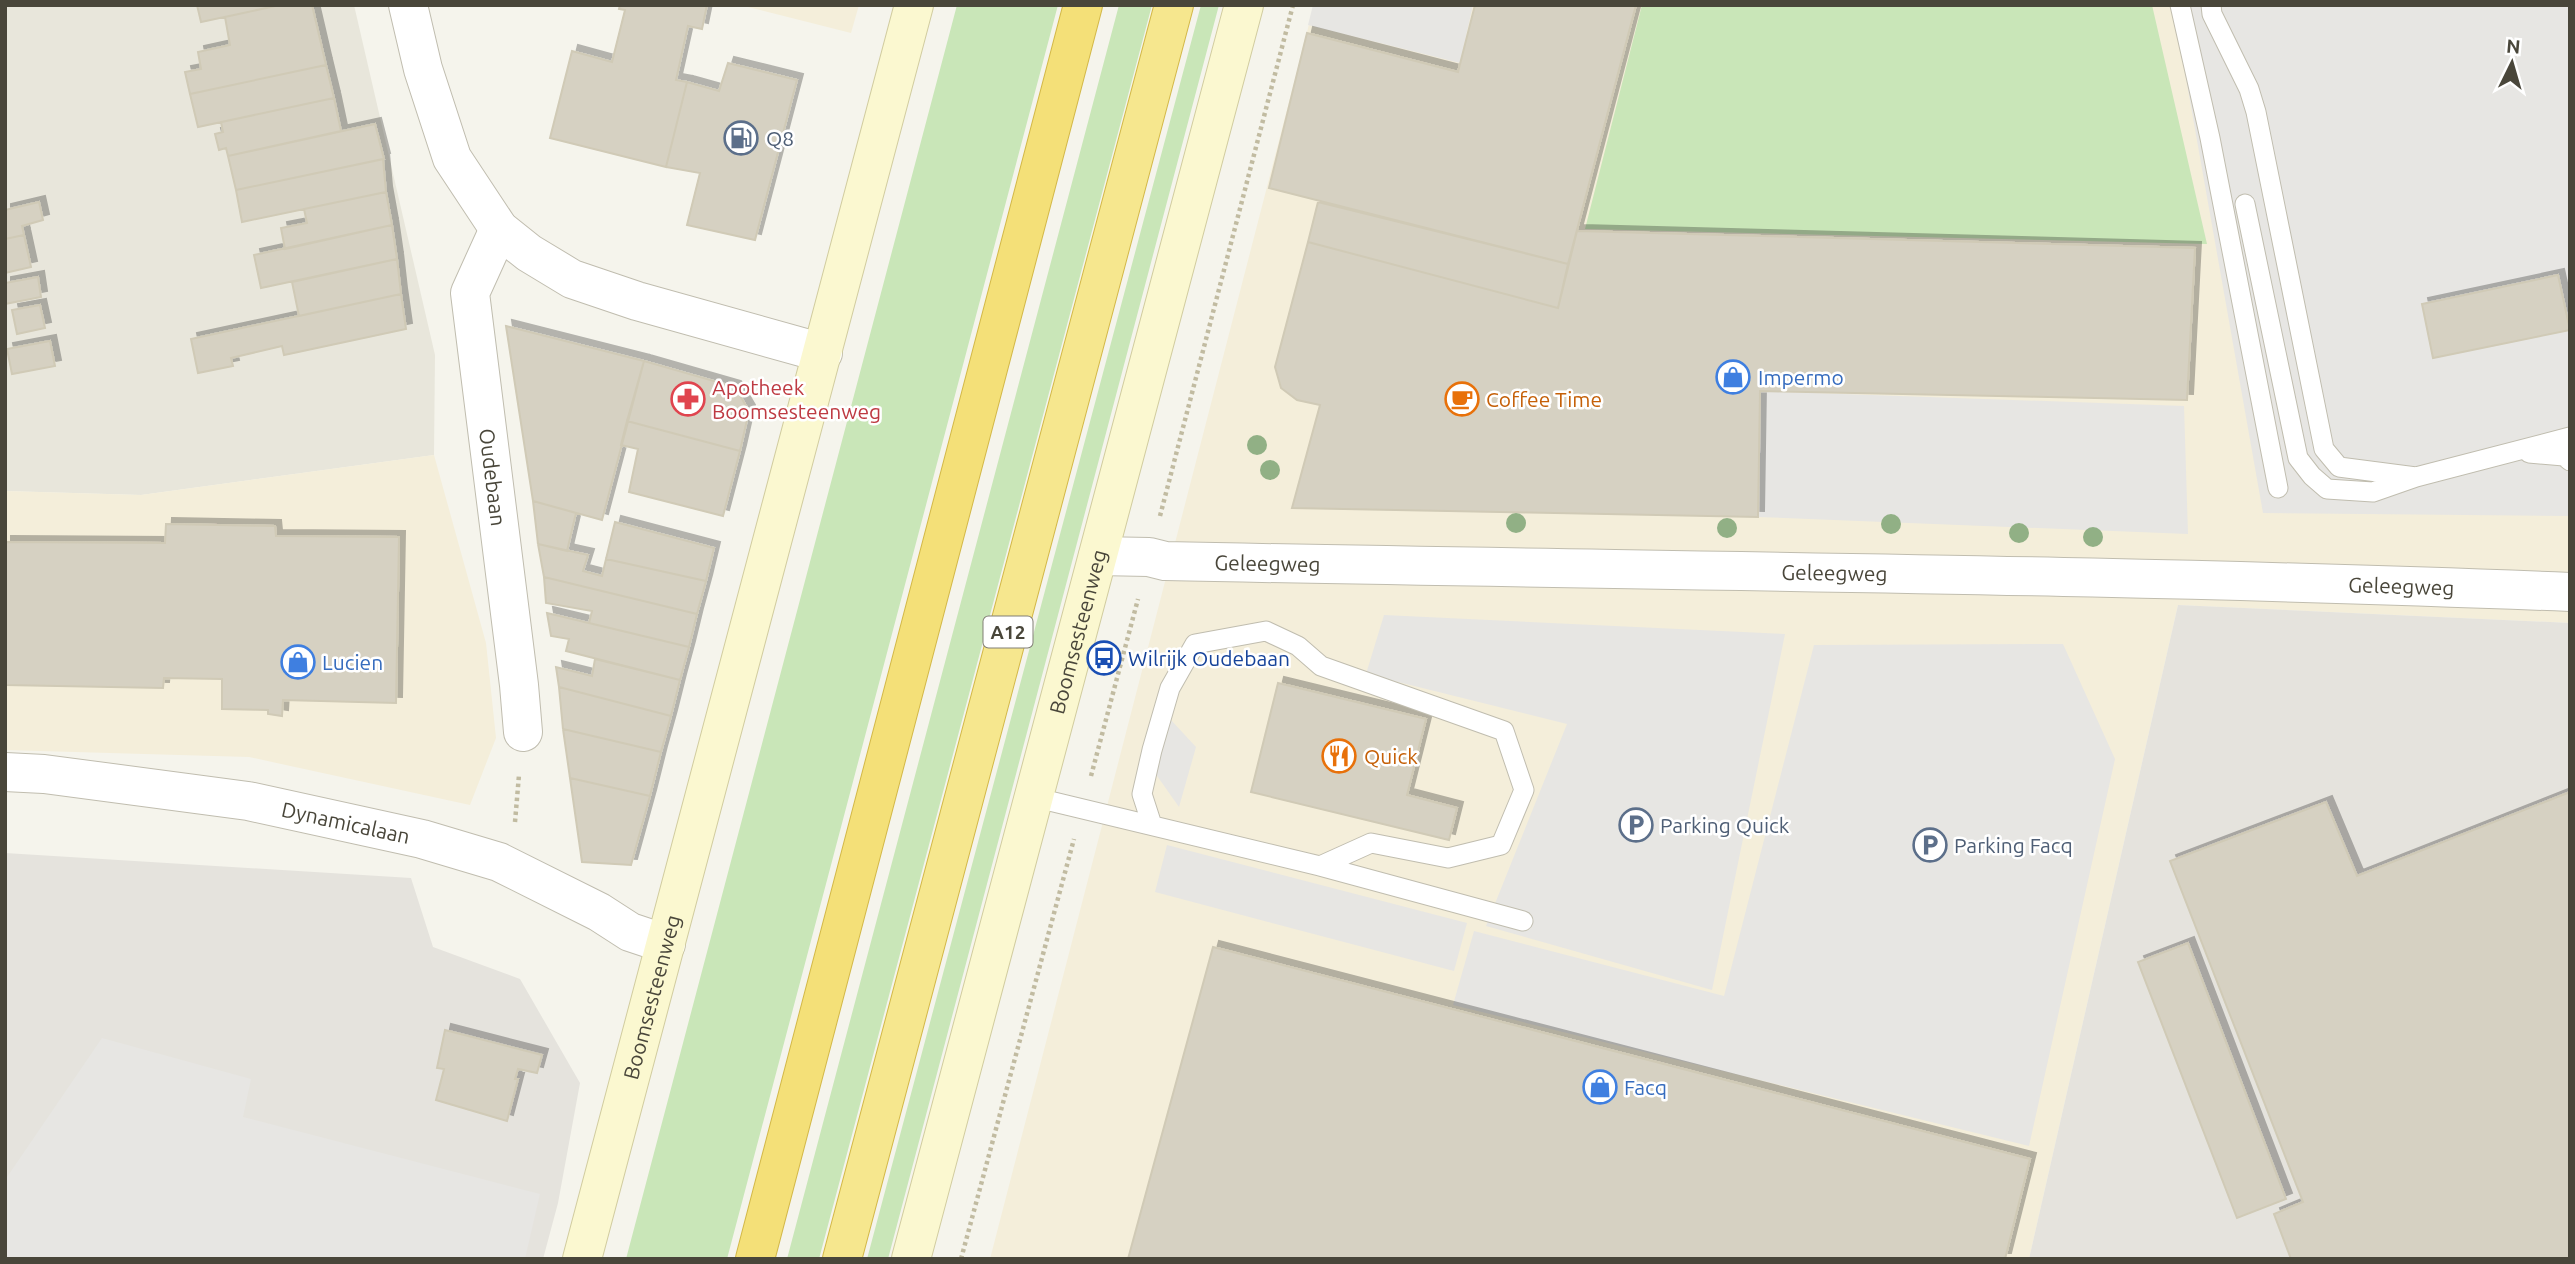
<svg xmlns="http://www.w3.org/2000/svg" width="2575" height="1264" font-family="Ubuntu,sans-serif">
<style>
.residential{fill:#e8e6db}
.commercial{fill:#f4eeda}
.industrial{fill:#e5e3dd}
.green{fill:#c9e6b8}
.parking{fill:#e7e6e3}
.building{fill:#d6d1c2;stroke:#d0cab6;stroke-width:2;filter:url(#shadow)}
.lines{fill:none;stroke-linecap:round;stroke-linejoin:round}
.service-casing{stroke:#c0bdaf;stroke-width:21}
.minor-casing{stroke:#c0bdaf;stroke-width:40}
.tertiary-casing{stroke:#c0bdaf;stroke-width:40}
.secondary-casing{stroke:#d1cc9f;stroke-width:40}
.trunk-casing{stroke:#d3b848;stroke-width:40}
.motorway-casing{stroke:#d3b848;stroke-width:40}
.path{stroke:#c1bba1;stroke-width:4.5;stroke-dasharray:3.5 3.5;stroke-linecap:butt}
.service{stroke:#fff;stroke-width:19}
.minor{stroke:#fff;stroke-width:38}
.tertiary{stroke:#fff;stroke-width:38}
.secondary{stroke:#fbf8d0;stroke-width:38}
.trunk{stroke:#f6e78e;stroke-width:38}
.motorway{stroke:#f4e078;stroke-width:38}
.tree{fill:#91b085}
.labels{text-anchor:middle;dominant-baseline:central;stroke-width:5;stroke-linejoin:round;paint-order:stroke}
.shield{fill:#fff;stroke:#807e75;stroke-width:2}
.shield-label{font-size:19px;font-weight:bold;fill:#49463a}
.service-label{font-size:21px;fill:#4e5e75;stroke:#fff;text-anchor:start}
.shop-label{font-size:21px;fill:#366cbe;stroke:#fff;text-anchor:start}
.health-label{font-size:21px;fill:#be3a42;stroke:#fff;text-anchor:start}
.food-label{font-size:21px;fill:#c56008;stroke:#fff;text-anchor:start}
.street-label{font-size:21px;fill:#49463a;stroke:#fff}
.transit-label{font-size:21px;fill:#164399;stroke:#fff;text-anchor:start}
</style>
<defs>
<filter id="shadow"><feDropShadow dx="6" dy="-6" stdDeviation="0" flood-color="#0004"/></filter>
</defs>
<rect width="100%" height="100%" fill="#f5f4ec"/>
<!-- residential -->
<path class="residential" d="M 5,5 L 354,5 L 435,355 L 434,455 L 141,495 L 5,491 Z"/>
<!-- commercial -->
<path class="commercial" d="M 740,5 L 859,5 L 851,33 Z
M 1314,5 L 2570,5 L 2570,623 L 2178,605 L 2029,1259 L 990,1259 Z
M 434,455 L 486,643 L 496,738 L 470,805 L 249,757 L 5,750 L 5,491 L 141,495 Z"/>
<!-- industrial -->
<path class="industrial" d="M 2178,605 L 2570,623 L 2570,1259 L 2029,1259 Z
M 5,853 L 411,878 L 433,947 L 520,979 L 580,1083 L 558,1203 L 543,1259 L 5,1259 Z"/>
<!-- green -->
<path class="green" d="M 957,5 L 1058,5 L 727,1259 L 626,1259 Z
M 1119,5 L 1152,5 L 819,1259 L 787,1259 Z
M 1201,5 L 1219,5 L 888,1259 L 867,1259 Z
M 1642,5 L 2152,5 L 2207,244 L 1585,229 Z"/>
<!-- parking -->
<path class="parking" d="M 1313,5 L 1473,5 L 1460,63 L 1308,25 Z
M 2173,5 L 2570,5 L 2570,516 L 2263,513 Z
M 1760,391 L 2184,406 L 2188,534 L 1758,517 Z
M 1384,615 L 1785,634 L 1712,990 L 1486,926 L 1567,724 L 1366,674 Z
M 2063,644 L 2115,759 L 2029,1146 L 1453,1005 L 1474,931 L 1724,996 L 1814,645 Z
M 1171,720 L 1196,747 L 1179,807 L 1155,773 Z
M 1167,845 L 1467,923 L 1454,971 L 1155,892 Z
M 102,1038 L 251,1079 L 243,1117 L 540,1194 L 525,1259 L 5,1259 L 5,1180 Z"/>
<!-- building -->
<path class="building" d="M 197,5 L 280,5 L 201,22 Z
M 280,5 L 312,5 L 326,65 L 190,94 L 185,72 L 201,69 L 198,52 L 230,45 L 225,17 Z
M 620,5 L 707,5 L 702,29 L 688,26 L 676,80 L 687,82 L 666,167 L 550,138 L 572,51 L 612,62 L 625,10 L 619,9 Z
M 1475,5 L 1636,5 L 1568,264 L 1269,188 L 1307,33 L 1458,72 Z
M 728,63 L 797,80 L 755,240 L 687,225 L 700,173 L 666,167 L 687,82 L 719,91 Z
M 326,65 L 334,98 L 198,127 L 190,94 Z
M 334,98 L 341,131 L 228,156 L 226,148 L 219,150 L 215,134 L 223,132 L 221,122 Z
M 375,124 L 384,159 L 236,190 L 228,156 Z
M 383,159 L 386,192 L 242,222 L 236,190 Z
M 386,192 L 392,225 L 285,249 L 281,228 L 307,223 L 304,209 Z
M 39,202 L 43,220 L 22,226 L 24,235 L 5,239 L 5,210 Z
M 1318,202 L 1568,264 L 1558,308 L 1308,242 Z
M 392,225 L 397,259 L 261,288 L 254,255 Z
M 1577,231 L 2195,248 L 2187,400 L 1760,391 L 1758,517 L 1292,508 L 1320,405 L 1297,400 L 1281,388 L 1275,367 L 1308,242 L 1558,308 Z
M 24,235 L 31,267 L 5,273 L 5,239 Z
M 397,259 L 401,294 L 299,316 L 292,282 Z
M 2558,275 L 2570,330 L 2433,358 L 2422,304 Z
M 38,277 L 41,297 L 5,304 L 5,283 Z
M 401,294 L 406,329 L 284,355 L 282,346 L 231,358 L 233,366 L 198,373 L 191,339 Z
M 40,305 L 45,328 L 17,334 L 12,310 Z
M 506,326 L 644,361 L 602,520 L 533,501 Z
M 50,341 L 55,366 L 12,374 L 7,349 Z
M 644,361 L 735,387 L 749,411 L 740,451 L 627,421 Z
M 627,421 L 740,451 L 723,516 L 629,492 L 638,449 L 621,445 Z
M 533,501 L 576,513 L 567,551 L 538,544 Z
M 615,522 L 714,548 L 706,581 L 606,559 Z
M 166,524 L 275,526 L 276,536 L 399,537 L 396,703 L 283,700 L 282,716 L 268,714 L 268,710 L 222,709 L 222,679 L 164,678 L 163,688 L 5,685 L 5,542 L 165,543 Z
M 538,544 L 588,555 L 583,571 L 602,576 L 606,559 L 706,581 L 697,614 L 544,577 Z
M 544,577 L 697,614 L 689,647 L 589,623 L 592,611 L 546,603 Z
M 547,613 L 689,647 L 680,680 L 566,651 L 569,639 L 551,636 Z
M 595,659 L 680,680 L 671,716 L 559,687 L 556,667 L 592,676 Z
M 1278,683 L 1426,719 L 1407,795 L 1457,808 L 1449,840 L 1251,792 Z
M 559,687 L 671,716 L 661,752 L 563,729 Z
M 563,729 L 661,752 L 650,796 L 570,778 Z
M 570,778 L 650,796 L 631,865 L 582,862 Z
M 2570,792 L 2570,1259 L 2291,1259 L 2274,1214 L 2303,1202 L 2170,861 L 2326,802 L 2357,876 Z
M 2188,943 L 2286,1199 L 2237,1218 L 2138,962 Z
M 1213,947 L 2030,1159 L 2005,1259 L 1128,1259 Z
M 445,1030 L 542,1055 L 537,1073 L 518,1069 L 515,1079 L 518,1079 L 507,1121 L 436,1100 L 444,1069 L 437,1068 Z"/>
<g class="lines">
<defs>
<path id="service" d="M 2180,5 L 2210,138 L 2278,488
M 2211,5 L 2212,14 L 2249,89 L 2256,112 L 2324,449 L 2339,467 L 2416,477
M 2245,204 L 2298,458 L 2312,476 L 2327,489 L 2373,492 L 2416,477 L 2570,437
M 2529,453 L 2564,456 L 2570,461
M 1033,797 L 1320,866 L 1523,921
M 1152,825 L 1142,794 L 1152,750 L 1170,688 L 1195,644 L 1266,631 L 1298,646 L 1321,666 L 1504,731 L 1524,790 L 1501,845 L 1448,858 L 1371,843 L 1320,866"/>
<g id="minor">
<path d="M 408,5 L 423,69 L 452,158 L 499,229 L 529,253 L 572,279 L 637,301 L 823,353"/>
<path id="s1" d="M 499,229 L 470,293 L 519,685 L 523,732"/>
<path id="s2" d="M 5,772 L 44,774 L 248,801 L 422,839 L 499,862 L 599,912 L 630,932 L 666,944"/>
</g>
<g id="tertiary">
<path id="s3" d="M 1098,556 L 1149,557 L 1165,561 C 1633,571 2102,573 2570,592"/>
</g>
<g id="secondary">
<path id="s4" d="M 582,1259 L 914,5"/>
<path id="s5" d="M 911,1259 L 1244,5"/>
</g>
<path id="trunk" d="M 842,1259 L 1174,5"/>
<path id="motorway" d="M 755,1259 L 1083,5"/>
</defs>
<!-- service casing -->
<use href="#service" class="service-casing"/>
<!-- minor casing -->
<use href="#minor" class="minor-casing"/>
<!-- tertiary casing -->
<use href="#tertiary" class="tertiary-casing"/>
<!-- secondary casing -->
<use href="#secondary" class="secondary-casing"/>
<!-- trunk casing -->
<use href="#trunk" class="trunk-casing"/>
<!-- motorway casing -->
<use href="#motorway" class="motorway-casing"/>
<!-- path -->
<path class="path" d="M 1160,516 L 1293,5
M 1091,776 L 1138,599
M 515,822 L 519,775
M 961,1259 L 1074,839"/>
<!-- service -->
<use href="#service" class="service"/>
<!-- minor -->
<use href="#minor" class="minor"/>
<!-- tertiary -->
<use href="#tertiary" class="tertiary"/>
<!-- secondary -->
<use href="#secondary" class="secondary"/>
<!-- trunk -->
<use href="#trunk" class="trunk"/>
<!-- motorway -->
<use href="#motorway" class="motorway"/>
</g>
<!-- trees -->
<g class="tree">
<circle cx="1257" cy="445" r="10"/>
<circle cx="1270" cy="470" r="10"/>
<circle cx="1516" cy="523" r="10"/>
<circle cx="1891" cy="524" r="10"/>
<circle cx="1727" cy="528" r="10"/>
<circle cx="2019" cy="533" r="10"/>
<circle cx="2093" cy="537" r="10"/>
</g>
<!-- icons -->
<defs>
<symbol id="fuel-ring" viewBox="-11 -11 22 22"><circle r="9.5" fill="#fff" stroke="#5c6f8a" stroke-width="1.5"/><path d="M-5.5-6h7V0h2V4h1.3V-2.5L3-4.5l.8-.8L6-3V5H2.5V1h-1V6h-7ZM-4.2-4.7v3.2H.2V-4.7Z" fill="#5c6f8a"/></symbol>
<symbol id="shop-ring" viewBox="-11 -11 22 22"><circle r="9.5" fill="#fff" stroke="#3f7fe0" stroke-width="1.5"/><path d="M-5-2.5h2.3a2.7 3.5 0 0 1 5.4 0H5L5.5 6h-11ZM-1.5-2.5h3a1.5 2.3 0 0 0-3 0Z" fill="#3f7fe0"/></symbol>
<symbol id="pharmacy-ring" viewBox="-11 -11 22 22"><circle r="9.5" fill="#fff" stroke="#e0444e" stroke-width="1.5"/><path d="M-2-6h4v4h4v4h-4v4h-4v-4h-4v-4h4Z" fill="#e0444e"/></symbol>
<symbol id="cafe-ring" viewBox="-11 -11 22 22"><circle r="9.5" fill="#fff" stroke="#e8710a" stroke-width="1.5"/><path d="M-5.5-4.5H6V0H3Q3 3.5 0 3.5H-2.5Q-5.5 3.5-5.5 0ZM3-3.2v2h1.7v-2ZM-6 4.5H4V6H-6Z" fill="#e8710a"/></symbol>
<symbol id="bus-ring" viewBox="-11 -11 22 22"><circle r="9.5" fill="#fff" stroke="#1a4fb4" stroke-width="1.5"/><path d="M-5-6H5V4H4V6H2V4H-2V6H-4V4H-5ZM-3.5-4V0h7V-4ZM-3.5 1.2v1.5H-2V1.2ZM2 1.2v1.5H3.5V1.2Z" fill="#1a4fb4"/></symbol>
<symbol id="restaurant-ring" viewBox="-11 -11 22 22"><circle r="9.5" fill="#fff" stroke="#e8710a" stroke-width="1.5"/><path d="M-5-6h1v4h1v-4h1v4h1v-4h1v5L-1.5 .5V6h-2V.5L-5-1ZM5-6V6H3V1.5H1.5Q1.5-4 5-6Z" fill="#e8710a"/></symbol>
<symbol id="parking-ring" viewBox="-11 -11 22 22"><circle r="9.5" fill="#fff" stroke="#5c6f8a" stroke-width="1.5"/><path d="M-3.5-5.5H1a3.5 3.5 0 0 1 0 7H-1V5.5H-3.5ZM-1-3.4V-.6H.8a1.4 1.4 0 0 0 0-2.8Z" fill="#5c6f8a"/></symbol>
</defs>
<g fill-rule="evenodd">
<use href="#fuel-ring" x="722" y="119" width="38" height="38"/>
<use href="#shop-ring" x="1714" y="358" width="38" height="38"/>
<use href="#pharmacy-ring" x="669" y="380" width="38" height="38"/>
<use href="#cafe-ring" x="1443" y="380" width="38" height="38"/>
<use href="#bus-ring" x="1085" y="639" width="38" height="38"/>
<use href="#shop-ring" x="279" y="643" width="38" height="38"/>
<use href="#restaurant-ring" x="1320" y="737" width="38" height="38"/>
<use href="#parking-ring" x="1617" y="806" width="38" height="38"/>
<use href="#parking-ring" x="1911" y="826" width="38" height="38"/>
<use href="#shop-ring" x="1581" y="1068" width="38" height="38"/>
</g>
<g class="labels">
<!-- shield labels -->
<rect class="shield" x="983.5" y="616.5" width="49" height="31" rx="5"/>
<g class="shield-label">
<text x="1008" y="632">A12</text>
</g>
<!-- service labels -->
<g class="service-label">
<text x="766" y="138">Q8</text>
<text x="1660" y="825">Parking Quick</text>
<text x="1954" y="845">Parking Facq</text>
</g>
<!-- shop labels -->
<g class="shop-label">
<text x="1758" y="377">Impermo</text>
<text x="322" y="662">Lucien</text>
<text x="1624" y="1087">Facq</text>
</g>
<!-- health labels -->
<g class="health-label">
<text x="712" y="387">Apotheek<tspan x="712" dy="24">Boomsesteenweg</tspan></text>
</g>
<!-- food labels -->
<g class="food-label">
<text x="1486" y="399">Coffee Time</text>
<text x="1364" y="756">Quick</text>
</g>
<!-- street labels -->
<g class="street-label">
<text stroke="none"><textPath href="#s1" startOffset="256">Oudebaan</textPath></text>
<text stroke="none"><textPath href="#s3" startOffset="170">Geleegweg</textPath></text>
<text stroke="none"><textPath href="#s3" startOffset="737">Geleegweg</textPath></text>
<text stroke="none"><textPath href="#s3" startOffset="1304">Geleegweg</textPath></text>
<text stroke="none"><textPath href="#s5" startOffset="649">Boomsesteenweg</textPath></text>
<text stroke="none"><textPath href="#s2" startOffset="345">Dynamicalaan</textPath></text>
<text stroke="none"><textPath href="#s4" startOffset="271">Boomsesteenweg</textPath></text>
</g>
<!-- transit labels -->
<g class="transit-label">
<text x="1128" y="658">Wilrijk Oudebaan</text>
</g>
</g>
<!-- border -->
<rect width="2575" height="1264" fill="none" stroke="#49463a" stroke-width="14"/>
<!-- north arrow -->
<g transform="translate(2512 63) rotate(5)" stroke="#ffffff" stroke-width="5" paint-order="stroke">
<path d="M0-5L12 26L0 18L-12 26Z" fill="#49463a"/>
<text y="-10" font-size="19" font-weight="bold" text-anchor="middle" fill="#49463a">N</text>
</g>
</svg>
